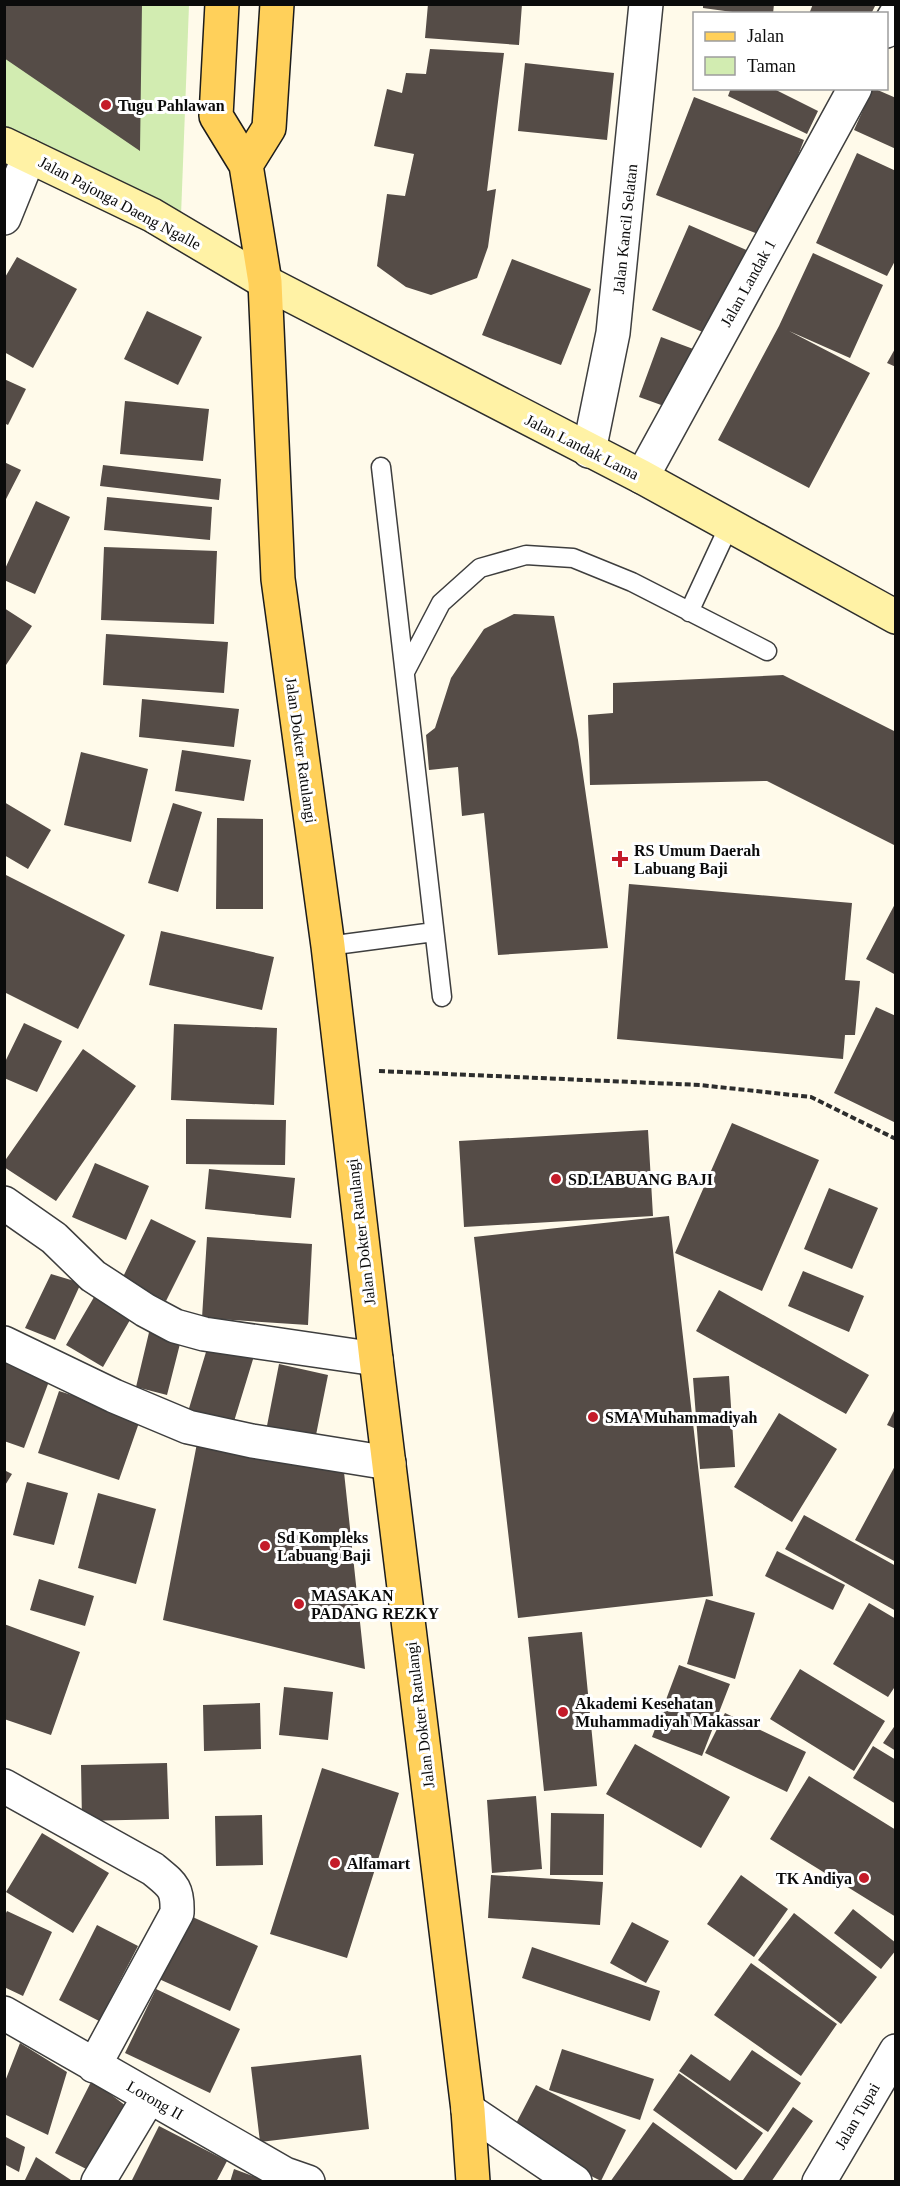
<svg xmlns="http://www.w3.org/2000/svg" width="900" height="2186" font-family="'Times New Roman',serif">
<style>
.park{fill:#d2ecb1}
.building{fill:#554c47}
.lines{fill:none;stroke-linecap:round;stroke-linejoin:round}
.service-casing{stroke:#3e3e3e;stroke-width:21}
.minor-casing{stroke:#3e3e3e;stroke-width:36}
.tertiary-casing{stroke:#3e3e3e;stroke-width:36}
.secondary-casing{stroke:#2d2d2d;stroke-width:36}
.primary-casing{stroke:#1c1c1c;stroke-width:36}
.path{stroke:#2d2d2d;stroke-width:4;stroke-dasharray:6 3;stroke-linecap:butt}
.service{stroke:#fff;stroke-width:18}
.minor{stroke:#fff;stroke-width:33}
.tertiary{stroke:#fff;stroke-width:33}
.secondary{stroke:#fff2a5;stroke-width:33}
.primary{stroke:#ffd05a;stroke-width:33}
.poi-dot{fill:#c41b29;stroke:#fff;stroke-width:2}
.labels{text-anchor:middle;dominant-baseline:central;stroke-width:6;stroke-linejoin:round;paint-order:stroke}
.poi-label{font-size:16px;font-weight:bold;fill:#0b0b0b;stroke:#fff;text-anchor:start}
.street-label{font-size:16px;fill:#0b0b0b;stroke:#fff}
</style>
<rect width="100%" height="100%" fill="#fffaea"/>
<!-- park -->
<path class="park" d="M 4,5 L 189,5 L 180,242 L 5,131 Z"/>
<!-- building -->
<path class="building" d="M 4,4 L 142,4 L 140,151 L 4,58 Z
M 428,4 L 522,4 L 519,45 L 425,38 Z
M 703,4 L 774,4 L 773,14 L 747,14 L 703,8 Z
M 813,4 L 876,4 L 871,14 L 809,14 Z
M 430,49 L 504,53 L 487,191 L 496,189 L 488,247 L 477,278 L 431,295 L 406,287 L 377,266 L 387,194 L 405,196 L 414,154 L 374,146 L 387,89 L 402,93 L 406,73 L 426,74 Z
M 525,63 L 614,73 L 607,140 L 518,131 Z
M 731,88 L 772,88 L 818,111 L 807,134 L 728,96 Z
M 873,88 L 896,98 L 896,149 L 854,130 Z
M 694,97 L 804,140 L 766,237 L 656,195 Z
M 857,153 L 896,171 L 896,259 L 887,276 L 816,243 Z
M 689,225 L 751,252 L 714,337 L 652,310 Z
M 813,253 L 883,285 L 850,358 L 789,331 L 870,373 L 809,488 L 718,440 L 779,326 Z
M 17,257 L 77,289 L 33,368 L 4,352 L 4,279 Z
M 512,259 L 591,289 L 561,365 L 482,335 Z
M 147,311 L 202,337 L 178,385 L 124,359 Z
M 661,337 L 696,350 L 675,410 L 639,397 Z
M 896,347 L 896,367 L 887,363 Z
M 4,379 L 26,389 L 8,425 L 4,423 Z
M 125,401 L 209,409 L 203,461 L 120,454 Z
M 4,462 L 21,470 L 4,503 Z
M 103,465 L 221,479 L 219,500 L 100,486 Z
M 107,497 L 212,507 L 210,540 L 104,530 Z
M 36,501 L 70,517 L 35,594 L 4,580 L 4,571 Z
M 104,547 L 217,551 L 214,624 L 101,620 Z
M 4,608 L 32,626 L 4,668 Z
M 514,614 L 554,616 L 578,740 L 608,948 L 498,955 L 484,813 L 462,816 L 458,767 L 429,770 L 426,735 L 435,728 L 451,678 L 484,629 Z
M 106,634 L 228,642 L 224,693 L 103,685 Z
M 783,675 L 896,732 L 896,846 L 767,781 L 590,785 L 588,715 L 613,713 L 613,683 Z
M 142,699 L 239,709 L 234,747 L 139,737 Z
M 182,750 L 251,760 L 244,801 L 175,791 Z
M 81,752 L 148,769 L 131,842 L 64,825 Z
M 4,802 L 51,830 L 28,869 L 4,855 Z
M 173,803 L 202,812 L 178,892 L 148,883 Z
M 217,818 L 263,819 L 263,909 L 216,909 Z
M 4,874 L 125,935 L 78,1029 L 4,992 Z
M 629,884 L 852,903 L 845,980 L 860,981 L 855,1035 L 845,1035 L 843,1059 L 617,1039 Z
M 896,902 L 896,975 L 866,959 Z
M 161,931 L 274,957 L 262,1010 L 149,985 Z
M 876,1007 L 896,1016 L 896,1123 L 834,1093 Z
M 24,1023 L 62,1041 L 37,1092 L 4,1078 L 4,1064 Z
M 174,1024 L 277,1028 L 274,1105 L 171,1100 Z
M 83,1049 L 136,1086 L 56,1201 L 4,1167 L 4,1162 Z
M 186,1119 L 286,1120 L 285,1165 L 186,1164 Z
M 732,1123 L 819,1160 L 762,1291 L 675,1253 Z
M 648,1130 L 653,1216 L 464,1227 L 459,1141 Z
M 95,1163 L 149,1186 L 126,1240 L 72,1217 Z
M 209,1169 L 295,1178 L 291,1218 L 205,1209 Z
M 829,1188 L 878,1208 L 852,1269 L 804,1249 Z
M 669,1216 L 713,1596 L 518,1618 L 474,1237 Z
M 151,1219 L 196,1241 L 166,1301 L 122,1279 Z
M 207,1237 L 312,1244 L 308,1325 L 202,1318 Z
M 803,1271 L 864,1296 L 849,1332 L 788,1306 Z
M 51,1274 L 81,1283 L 55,1340 L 25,1328 Z
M 719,1290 L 869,1375 L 846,1414 L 696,1331 Z
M 97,1292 L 134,1313 L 103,1367 L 66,1345 Z
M 151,1324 L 183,1332 L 167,1395 L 136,1387 Z
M 209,1342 L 254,1356 L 232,1428 L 187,1415 Z
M 4,1359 L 51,1376 L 24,1448 L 4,1441 Z
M 279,1364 L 328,1375 L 314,1445 L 265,1436 Z
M 729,1376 L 735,1467 L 700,1469 L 693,1378 Z
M 59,1391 L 141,1417 L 119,1480 L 38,1453 Z
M 896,1407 L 896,1429 L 887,1425 Z
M 779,1413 L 837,1449 L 792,1522 L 734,1487 Z
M 198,1438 L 344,1472 L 365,1669 L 163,1620 Z
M 896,1464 L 896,1562 L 855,1540 Z
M 4,1470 L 12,1474 L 4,1487 Z
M 27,1482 L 68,1493 L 54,1545 L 13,1535 Z
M 98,1493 L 156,1509 L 136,1584 L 78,1568 Z
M 804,1515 L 896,1566 L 896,1611 L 785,1549 Z
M 777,1551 L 845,1585 L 833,1610 L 765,1576 Z
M 39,1579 L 94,1596 L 85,1626 L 30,1610 Z
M 706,1599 L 755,1613 L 735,1679 L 687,1664 Z
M 869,1603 L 896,1619 L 896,1685 L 888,1697 L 833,1664 Z
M 4,1624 L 80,1652 L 51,1735 L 4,1719 Z
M 582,1632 L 597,1786 L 544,1791 L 528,1637 Z
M 679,1665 L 730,1684 L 702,1756 L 652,1737 Z
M 800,1669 L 885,1721 L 854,1771 L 770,1719 Z
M 284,1687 L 333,1692 L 328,1740 L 279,1735 Z
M 260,1703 L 261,1749 L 204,1751 L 203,1705 Z
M 725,1713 L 806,1752 L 787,1792 L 705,1753 Z
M 896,1724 L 896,1751 L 883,1743 Z
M 635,1744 L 730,1797 L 701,1848 L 606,1794 Z
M 873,1746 L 896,1760 L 896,1804 L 853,1778 Z
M 167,1763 L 169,1819 L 82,1821 L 81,1765 Z
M 322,1768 L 399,1793 L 347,1958 L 270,1934 Z
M 809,1776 L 896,1830 L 896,1917 L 770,1839 Z
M 536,1796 L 542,1869 L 492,1873 L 487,1800 Z
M 551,1813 L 604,1814 L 603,1875 L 550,1875 Z
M 262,1815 L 263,1865 L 216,1866 L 215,1816 Z
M 42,1833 L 109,1873 L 73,1933 L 6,1892 Z
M 491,1875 L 603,1882 L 600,1925 L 488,1918 Z
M 741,1875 L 788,1909 L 754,1957 L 707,1924 Z
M 853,1909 L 896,1943 L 896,1950 L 881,1969 L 834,1933 Z
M 7,1911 L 52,1932 L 23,1996 L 4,1987 L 4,1917 Z
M 794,1913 L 877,1977 L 841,2024 L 758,1960 Z
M 188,1915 L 258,1946 L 230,2011 L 159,1979 Z
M 632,1922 L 669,1941 L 646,1983 L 610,1963 Z
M 97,1925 L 138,1946 L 99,2021 L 59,2000 Z
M 532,1947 L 660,1991 L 650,2021 L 522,1978 Z
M 751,1963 L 837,2024 L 801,2076 L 714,2015 Z
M 156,1989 L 240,2029 L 210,2093 L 125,2053 Z
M 20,2043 L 67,2072 L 48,2135 L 4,2114 L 4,2084 Z
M 562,2049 L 654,2079 L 640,2120 L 549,2090 Z
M 752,2050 L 801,2083 L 768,2132 L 679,2071 L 691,2054 L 730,2081 Z
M 361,2055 L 369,2129 L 260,2142 L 251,2067 Z
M 679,2073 L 763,2133 L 736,2170 L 653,2110 Z
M 92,2080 L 126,2106 L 96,2174 L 55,2153 Z
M 536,2085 L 626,2130 L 601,2181 L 510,2135 Z
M 793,2107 L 813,2121 L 771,2182 L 746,2182 L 743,2180 Z
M 653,2122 L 736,2182 L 610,2182 Z
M 159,2126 L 227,2161 L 216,2182 L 131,2182 Z
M 4,2136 L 25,2147 L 19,2172 L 4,2164 Z
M 36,2157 L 74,2182 L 24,2182 Z
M 234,2169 L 266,2181 L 266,2182 L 230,2182 Z"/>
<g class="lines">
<defs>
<path id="service" d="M 381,467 L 442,997
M 689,612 L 729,526
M 405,672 L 441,603 L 480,568 L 526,555 L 573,558 L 632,582 L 767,651
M 328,946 L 434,932"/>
<path id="minor" d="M 886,31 L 896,14
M 4,218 L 29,156
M 589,451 L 613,333 L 646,4
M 642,477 L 855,88
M 4,1203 L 54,1238 L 93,1276 L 145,1310 L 175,1326 L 204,1334 L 376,1359
M 4,1343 L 114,1396 L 188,1427 L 252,1441 L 389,1463
M 4,1786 L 153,1869 C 172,1885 178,1887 177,1913 L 94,2066
M 4,2013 L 285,2174 L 308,2182
M 468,2110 L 575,2182
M 98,2182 L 149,2097"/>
<path id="tertiary" d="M 819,2182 L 896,2051"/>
<path id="secondary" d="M 4,144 L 152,215 L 265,282 L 642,477 L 896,617"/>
<path id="primary" d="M 222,4 L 216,116 L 246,165 L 265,282 L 278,579 L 328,946 L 376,1359 L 468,2110 L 473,2182
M 246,165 L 269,128 L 277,4"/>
</defs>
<!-- service casing -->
<use href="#service" class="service-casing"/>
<!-- minor casing -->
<use href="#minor" class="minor-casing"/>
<!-- tertiary casing -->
<use href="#tertiary" class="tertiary-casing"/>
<!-- secondary casing -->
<use href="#secondary" class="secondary-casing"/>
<!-- primary casing -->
<use href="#primary" class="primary-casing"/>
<!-- path -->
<path class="path" d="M 379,1071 L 700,1085 L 811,1097 L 896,1139"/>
<!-- service -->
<use href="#service" class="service"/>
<!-- minor -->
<use href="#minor" class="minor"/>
<!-- tertiary -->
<use href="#tertiary" class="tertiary"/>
<!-- secondary -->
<use href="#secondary" class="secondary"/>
<!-- primary -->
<use href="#primary" class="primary"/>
</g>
<!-- markers -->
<g class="poi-dot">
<circle cx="106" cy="105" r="6"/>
<path d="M617 850h6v6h6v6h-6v6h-6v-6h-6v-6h6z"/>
<circle cx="556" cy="1179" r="6"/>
<circle cx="593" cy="1417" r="6"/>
<circle cx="265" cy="1546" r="6"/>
<circle cx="299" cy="1604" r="6"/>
<circle cx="563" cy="1712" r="6"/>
<circle cx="335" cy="1863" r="6"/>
<circle cx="864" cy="1878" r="6"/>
</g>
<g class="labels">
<!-- poi labels -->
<g class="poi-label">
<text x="118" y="105">Tugu Pahlawan</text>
<text x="634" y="850">RS Umum Daerah<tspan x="634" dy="18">Labuang Baji</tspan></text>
<text x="568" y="1179">SD.LABUANG BAJI</text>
<text x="605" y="1417">SMA Muhammadiyah</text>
<text x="277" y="1537">Sd Kompleks<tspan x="277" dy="18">Labuang Baji</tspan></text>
<text x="311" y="1595">MASAKAN<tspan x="311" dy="18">PADANG REZKY</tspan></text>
<text x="575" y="1703">Akademi Kesehatan<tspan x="575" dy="18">Muhammadiyah Makassar</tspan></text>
<text x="347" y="1863">Alfamart</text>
<text x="852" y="1878" text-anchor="end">TK Andiya</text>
</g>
<!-- street labels -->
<g class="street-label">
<text transform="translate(120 203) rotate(28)">Jalan Pajonga Daeng Ngalle</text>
<text transform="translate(625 229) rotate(-84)">Jalan Kancil Selatan</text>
<text transform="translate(748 283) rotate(-61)">Jalan Landak 1</text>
<text transform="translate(582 447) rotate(27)">Jalan Landak Lama</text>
<text transform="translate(301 750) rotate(82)">Jalan Dokter Ratulangi</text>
<text transform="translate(361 1232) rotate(-97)">Jalan Dokter Ratulangi</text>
<text transform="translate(420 1715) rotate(-97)">Jalan Dokter Ratulangi</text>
<text transform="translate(155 2100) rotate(30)">Lorong II</text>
<text transform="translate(857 2116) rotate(-60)">Jalan Tupai</text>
</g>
</g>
<!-- border -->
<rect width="900" height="2186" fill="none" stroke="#0b0b0b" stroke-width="12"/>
<!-- legend -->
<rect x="693" y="12" width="195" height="78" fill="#ffffff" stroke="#9d9d9d" stroke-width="1.5"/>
<rect x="705" y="32" width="30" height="9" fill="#ffd05a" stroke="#9d9d9d" stroke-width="1.5"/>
<text x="747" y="42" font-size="18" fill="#0b0b0b">Jalan</text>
<rect x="705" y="57" width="30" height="18" fill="#d2ecb1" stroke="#9d9d9d" stroke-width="1.5"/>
<text x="747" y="72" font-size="18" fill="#0b0b0b">Taman</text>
</svg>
